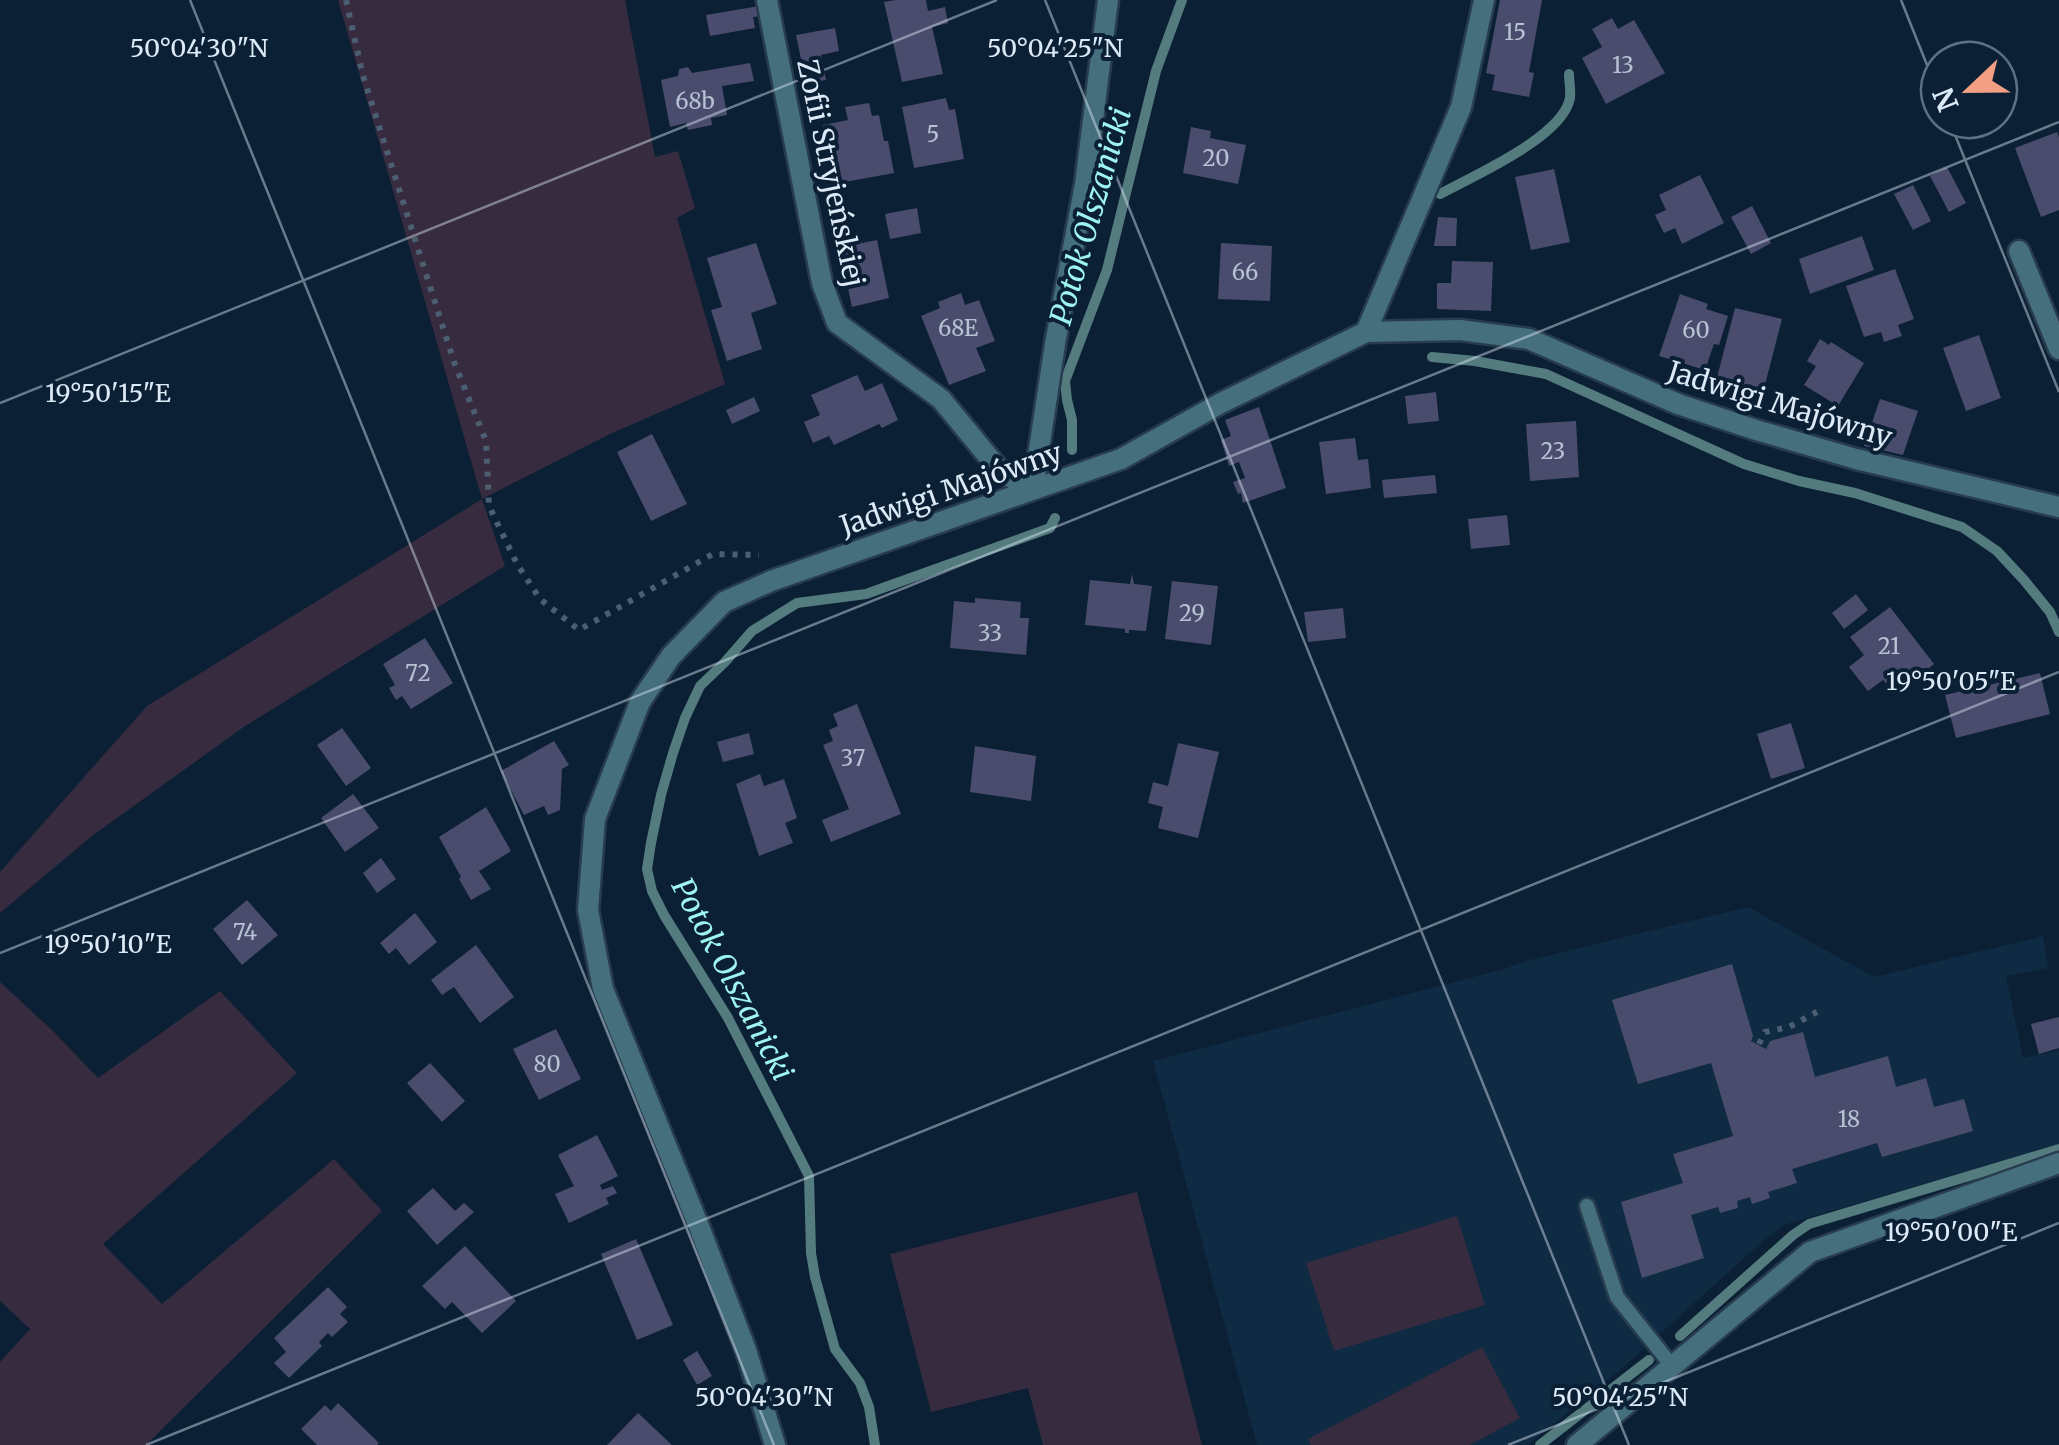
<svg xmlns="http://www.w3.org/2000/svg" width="2059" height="1445" font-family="Merriweather,serif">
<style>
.built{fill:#0f2a43}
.green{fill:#362b3f}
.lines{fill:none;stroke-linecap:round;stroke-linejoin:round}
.stream{stroke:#547c7f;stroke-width:10}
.building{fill:#494c6c}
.service-casing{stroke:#283c4f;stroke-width:19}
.minor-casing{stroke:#283c4f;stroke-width:25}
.path{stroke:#4c5e71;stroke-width:6;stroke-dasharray:5 8;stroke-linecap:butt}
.service{stroke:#456f7d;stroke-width:14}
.minor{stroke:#456f7d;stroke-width:20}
.ticks{fill:none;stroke:#dce9f7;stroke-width:2.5;stroke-opacity:0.45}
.labels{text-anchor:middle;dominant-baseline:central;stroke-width:8;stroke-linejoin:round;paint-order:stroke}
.number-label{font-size:22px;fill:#b7c2d4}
.street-label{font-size:28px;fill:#dce9f7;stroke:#0b2034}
.water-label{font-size:30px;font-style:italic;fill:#9ff5f0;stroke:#0b2034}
.ticks-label{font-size:25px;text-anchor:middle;fill:#dce9f7;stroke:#0b2034;stroke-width:8;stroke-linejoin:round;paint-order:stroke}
</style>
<rect width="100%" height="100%" fill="#0b2034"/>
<!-- built -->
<path class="built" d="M 1748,907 L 1874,977 L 2043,936 L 2048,968 L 2006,976 L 2023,1058 L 2059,1050 L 2059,1144 L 1784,1225 L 1762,1242 L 1620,1370 L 1528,1445 L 1257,1445 L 1153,1061 L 1504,969 L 1526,961 Z"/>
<!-- green -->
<path class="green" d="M 338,0 L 625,0 L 655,157 L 678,151 L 695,208 L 677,218 L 725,384 L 610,434 L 482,499 L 505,566 L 245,726 L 92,836 L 0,913 L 0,872 L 147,706 L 482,499 Z
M 0,982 L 53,1031 L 98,1078 L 220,991 L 297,1073 L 103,1244 L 162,1304 L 334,1159 L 382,1211 L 146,1445 L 0,1445 L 0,1362 L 30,1329 L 0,1301 Z
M 1137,1192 L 1202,1445 L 1043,1445 L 1028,1388 L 931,1412 L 890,1254 Z
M 1457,1216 L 1485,1305 L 1334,1351 L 1306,1263 Z
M 1482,1347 L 1520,1418 L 1470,1445 L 1311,1445 L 1308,1439 Z"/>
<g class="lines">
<!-- stream -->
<path class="stream" d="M 1440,194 C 1473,176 1563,137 1570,98 C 1571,91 1569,81 1569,74
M 1432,357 L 1475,361 L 1546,374 L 1744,464 L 1799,481 L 1855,493 L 1962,527 L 1997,551 L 2024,580 L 2050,612 L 2059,632
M 1072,450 L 1072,420 L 1067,400 L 1065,381 L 1107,270 L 1156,71 L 1182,0
M 1680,1336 L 1793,1235 L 1809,1224 L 2059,1149
M 875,1445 L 869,1407 L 860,1383 L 835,1349 L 815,1277 L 811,1253 L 809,1176 L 728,1018 L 664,915 L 652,891 L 647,869 L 651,843 L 661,795 L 673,753 L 685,718 L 700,686 L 725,662 L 752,631 L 797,603 L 866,594 L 1050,528 L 1055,518
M 1540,1445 L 1649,1360"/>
</g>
<!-- building -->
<path class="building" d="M 896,0 L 926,0 L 928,11 L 945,7 L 948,23 L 932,27 L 943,74 L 902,82 L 884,2 Z
M 1500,0 L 1542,0 L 1529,72 L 1534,73 L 1529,97 L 1492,90 L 1495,75 L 1486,73 Z
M 759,6 L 760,16 L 753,17 L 755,28 L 710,36 L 706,15 Z
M 1612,18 L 1618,29 L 1634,20 L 1665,73 L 1606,104 L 1582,58 L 1602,47 L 1592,29 Z
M 835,28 L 839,51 L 821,55 L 826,80 L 806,83 L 796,35 Z
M 750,63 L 754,81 L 722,86 L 727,115 L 711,118 L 712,125 L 688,130 L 686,123 L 670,127 L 661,80 L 678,76 L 679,69 L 688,67 L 692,73 Z
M 946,98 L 949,110 L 955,109 L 964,159 L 914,168 L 902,107 Z
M 869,103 L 872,116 L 879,115 L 884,141 L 888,141 L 894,173 L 834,184 L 823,125 L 848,120 L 845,107 Z
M 1191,127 L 1211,131 L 1210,138 L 1246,145 L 1238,184 L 1183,173 Z
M 2057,132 L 2059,137 L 2059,210 L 2041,217 L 2015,148 Z
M 1947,167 L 1966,203 L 1949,212 L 1930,176 Z
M 1554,169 L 1570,242 L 1531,250 L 1515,177 Z
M 1700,175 L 1724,223 L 1682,244 L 1675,228 L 1664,233 L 1655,215 L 1666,210 L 1659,195 Z
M 1913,185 L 1931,221 L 1913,230 L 1894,194 Z
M 1752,206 L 1771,243 L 1751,254 L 1731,217 Z
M 917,208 L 921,233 L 890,239 L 885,214 Z
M 1438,217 L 1457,218 L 1456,246 L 1434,246 Z
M 859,232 L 862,243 L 877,240 L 889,298 L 852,307 L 837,237 Z
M 1862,236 L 1874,270 L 1810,294 L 1799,259 Z
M 756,243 L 777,304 L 751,313 L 762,349 L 727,361 L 711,310 L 722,307 L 707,258 Z
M 1221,243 L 1272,246 L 1270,301 L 1218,299 Z
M 1452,261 L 1493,262 L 1491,311 L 1437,309 L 1437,283 L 1451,283 Z
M 1895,269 L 1914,319 L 1898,325 L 1902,336 L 1884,342 L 1881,332 L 1864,337 L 1846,286 Z
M 961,293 L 965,305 L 979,300 L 995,341 L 976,348 L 986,371 L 949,385 L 921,316 L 940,308 L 938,302 Z
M 1680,294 L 1708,304 L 1706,309 L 1728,316 L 1719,345 L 1714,344 L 1705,370 L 1659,356 Z
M 1735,308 L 1782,319 L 1761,400 L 1714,389 Z
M 1979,335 L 2001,398 L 1966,411 L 1943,348 Z
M 1820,339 L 1829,345 L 1831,342 L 1864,363 L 1838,406 L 1804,385 L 1816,366 L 1807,361 Z
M 857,375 L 865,391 L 882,383 L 898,420 L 882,428 L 879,424 L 834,445 L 829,436 L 813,443 L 804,422 L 820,415 L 811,395 Z
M 1436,392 L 1439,421 L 1408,424 L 1405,396 Z
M 754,397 L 760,411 L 732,424 L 726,410 Z
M 1880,399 L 1918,411 L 1903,455 L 1864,446 Z
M 1259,407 L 1286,488 L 1243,503 L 1241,493 L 1238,494 L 1233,482 L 1245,478 L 1239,462 L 1229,466 L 1221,440 L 1231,436 L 1225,420 Z
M 1576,421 L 1579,477 L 1530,481 L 1526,424 Z
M 652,434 L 687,504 L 651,521 L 617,452 Z
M 1355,438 L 1358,460 L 1368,459 L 1371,488 L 1326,494 L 1319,442 Z
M 1435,475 L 1437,493 L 1384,498 L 1382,480 Z
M 1507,515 L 1510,545 L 1471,549 L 1468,519 Z
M 1132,574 L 1134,584 L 1152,586 L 1146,631 L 1129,630 L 1129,633 L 1125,633 L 1125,629 L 1085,625 L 1090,580 L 1130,584 Z
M 1172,581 L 1218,586 L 1211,645 L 1165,639 Z
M 1856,594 L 1868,610 L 1844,629 L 1832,613 Z
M 975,598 L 1021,602 L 1020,618 L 1029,618 L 1026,655 L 950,648 L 954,601 L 975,603 Z
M 1890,607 L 1934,664 L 1914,680 L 1904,668 L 1886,683 L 1883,680 L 1868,691 L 1849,667 L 1864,655 L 1850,637 Z
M 1343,608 L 1346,638 L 1308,642 L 1304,612 Z
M 425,638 L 453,683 L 411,709 L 402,696 L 396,700 L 389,688 L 395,685 L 383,664 Z
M 2040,673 L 2050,714 L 1956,738 L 1945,695 Z
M 857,704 L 901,814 L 831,842 L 822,820 L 849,809 L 823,745 L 833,741 L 829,730 L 838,726 L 833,714 Z
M 1791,723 L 1805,768 L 1771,779 L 1757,734 Z
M 342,728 L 371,768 L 346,786 L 317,745 Z
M 749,733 L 754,754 L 723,762 L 717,742 Z
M 554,741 L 569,765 L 562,769 L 560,810 L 548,815 L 544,806 L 524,815 L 501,771 Z
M 1178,743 L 1219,752 L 1198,838 L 1158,828 L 1163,807 L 1148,803 L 1153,782 L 1168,786 Z
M 975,746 L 1036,756 L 1031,801 L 970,792 Z
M 760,774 L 764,786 L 784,779 L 797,818 L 785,823 L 793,843 L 759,856 L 736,784 Z
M 353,794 L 379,828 L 345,852 L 321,818 Z
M 486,807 L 511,851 L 479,871 L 491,889 L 471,900 L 459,879 L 461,877 L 439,837 Z
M 381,858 L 396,879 L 377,893 L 363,873 Z
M 247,900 L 278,935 L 242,965 L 213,929 Z
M 415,913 L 437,942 L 409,965 L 396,948 L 389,954 L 380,943 Z
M 476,945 L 514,997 L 480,1023 L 454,987 L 442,995 L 431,980 Z
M 1732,964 L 1753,1036 L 1751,1041 L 1766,1049 L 1770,1041 L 1803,1032 L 1815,1077 L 1888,1056 L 1896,1087 L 1926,1078 L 1934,1107 L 1964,1099 L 1973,1131 L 1882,1157 L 1877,1143 L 1792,1169 L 1797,1183 L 1768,1192 L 1770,1198 L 1752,1204 L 1750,1197 L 1737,1201 L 1738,1208 L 1720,1213 L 1718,1207 L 1691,1215 L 1704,1258 L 1642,1278 L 1621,1202 L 1683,1183 L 1673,1154 L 1733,1136 L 1711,1063 L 1638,1084 L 1612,1000 Z
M 2059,1017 L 2059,1048 L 2039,1054 L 2031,1024 Z
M 556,1029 L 581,1079 L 539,1100 L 513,1049 Z
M 430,1063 L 465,1101 L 442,1122 L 407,1083 Z
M 597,1135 L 618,1176 L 600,1185 L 602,1190 L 613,1186 L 617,1193 L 606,1198 L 609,1204 L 569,1223 L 555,1194 L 574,1186 L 558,1155 Z
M 433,1188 L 455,1211 L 464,1203 L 474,1212 L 437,1245 L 407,1211 Z
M 636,1239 L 673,1325 L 637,1340 L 601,1254 Z
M 465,1246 L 516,1301 L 482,1333 L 452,1302 L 445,1309 L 422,1286 Z
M 328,1287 L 347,1307 L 340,1314 L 348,1322 L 332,1337 L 328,1333 L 319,1342 L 322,1346 L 289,1378 L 274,1363 L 286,1352 L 274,1338 Z
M 697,1351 L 712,1376 L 697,1385 L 683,1360 Z
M 338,1403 L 379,1443 L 377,1445 L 317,1445 L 301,1429 L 325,1405 L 331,1411 Z
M 638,1413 L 672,1445 L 607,1445 Z"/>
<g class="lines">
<defs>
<path id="service" d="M 1587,1206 L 1617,1297 L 1672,1366"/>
<path id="minor" d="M 767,0 L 822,283 L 837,323 L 941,399 L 1001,472 L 1033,489 L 1055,344 L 1085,184 L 1108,0
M 2019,251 L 2059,349
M 1366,332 L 1461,107 L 1484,0
M 775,1445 L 746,1350 L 700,1229 L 603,989 L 588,910 L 595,819 L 640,702 L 671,656 L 724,602 L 771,581 L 1121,459 L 1221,403 L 1366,332 L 1460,330 L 1529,339 L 1678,404 L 1756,430 L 1856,459 L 2059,507
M 1577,1445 L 1810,1252 L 2059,1163"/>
</defs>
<!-- service casing -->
<use href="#service" class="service-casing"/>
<!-- minor casing -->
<use href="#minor" class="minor-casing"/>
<!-- path -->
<path class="path" d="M 346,0 L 363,76 L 454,362 L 486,441 L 489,506 L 517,564 L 540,599 L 579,630 L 713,554 L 759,555
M 1759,1044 L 1765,1032 L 1789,1027 L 1817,1012"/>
<!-- service -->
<use href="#service" class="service"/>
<!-- minor -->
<use href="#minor" class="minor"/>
</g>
<!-- ticks -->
<path class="ticks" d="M 190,0 L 774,1445M 1045,0 L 1629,1445M 1901,0 L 1939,95M 1949,120 L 2059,392M 0,403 L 997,0M 0,953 L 2059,122M 146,1445 L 2059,672M 1508,1445 L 2059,1223"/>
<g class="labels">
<!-- number labels -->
<g class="number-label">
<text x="1515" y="32">15</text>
<text x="1623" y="65">13</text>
<text x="695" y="101">68b</text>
<text x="933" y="134">5</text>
<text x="1216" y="158">20</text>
<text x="1245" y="272">66</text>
<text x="958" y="328">68E</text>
<text x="1696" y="330">60</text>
<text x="1553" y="451">23</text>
<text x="1192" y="613">29</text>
<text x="990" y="633">33</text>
<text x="1889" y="646">21</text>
<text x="418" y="673">72</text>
<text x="853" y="758">37</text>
<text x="245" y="932">74</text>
<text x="547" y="1064">80</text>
<text x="1849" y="1119">18</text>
</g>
<!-- street labels -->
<g class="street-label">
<text transform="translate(831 173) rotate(78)">Zofii Stryjeńskiej</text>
<text transform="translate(1780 404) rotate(17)">Jadwigi Majówny</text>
<text transform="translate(951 489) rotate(-19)">Jadwigi Majówny</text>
</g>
<!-- water labels -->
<g class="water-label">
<text transform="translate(1090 216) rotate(-74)">Potok Olszanicki</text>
<text transform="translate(733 979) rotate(62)">Potok Olszanicki</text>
</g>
</g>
<g class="ticks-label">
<text x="199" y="57">50°04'30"N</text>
<text x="1055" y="57">50°04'25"N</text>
<text x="108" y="402">19°50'15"E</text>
<text x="1951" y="690">19°50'05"E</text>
<text x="108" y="953">19°50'10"E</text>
<text x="1951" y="1241">19°50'00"E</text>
<text x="764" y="1406">50°04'30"N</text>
<text x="1620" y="1406">50°04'25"N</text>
</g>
<!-- north arrow -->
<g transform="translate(1969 90) rotate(248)"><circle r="48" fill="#0b2034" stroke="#5f7082" stroke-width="2.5"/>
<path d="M0-8L18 38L0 25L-18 38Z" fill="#f39f84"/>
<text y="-15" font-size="28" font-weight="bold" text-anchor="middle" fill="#dce9f7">N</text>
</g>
</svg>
